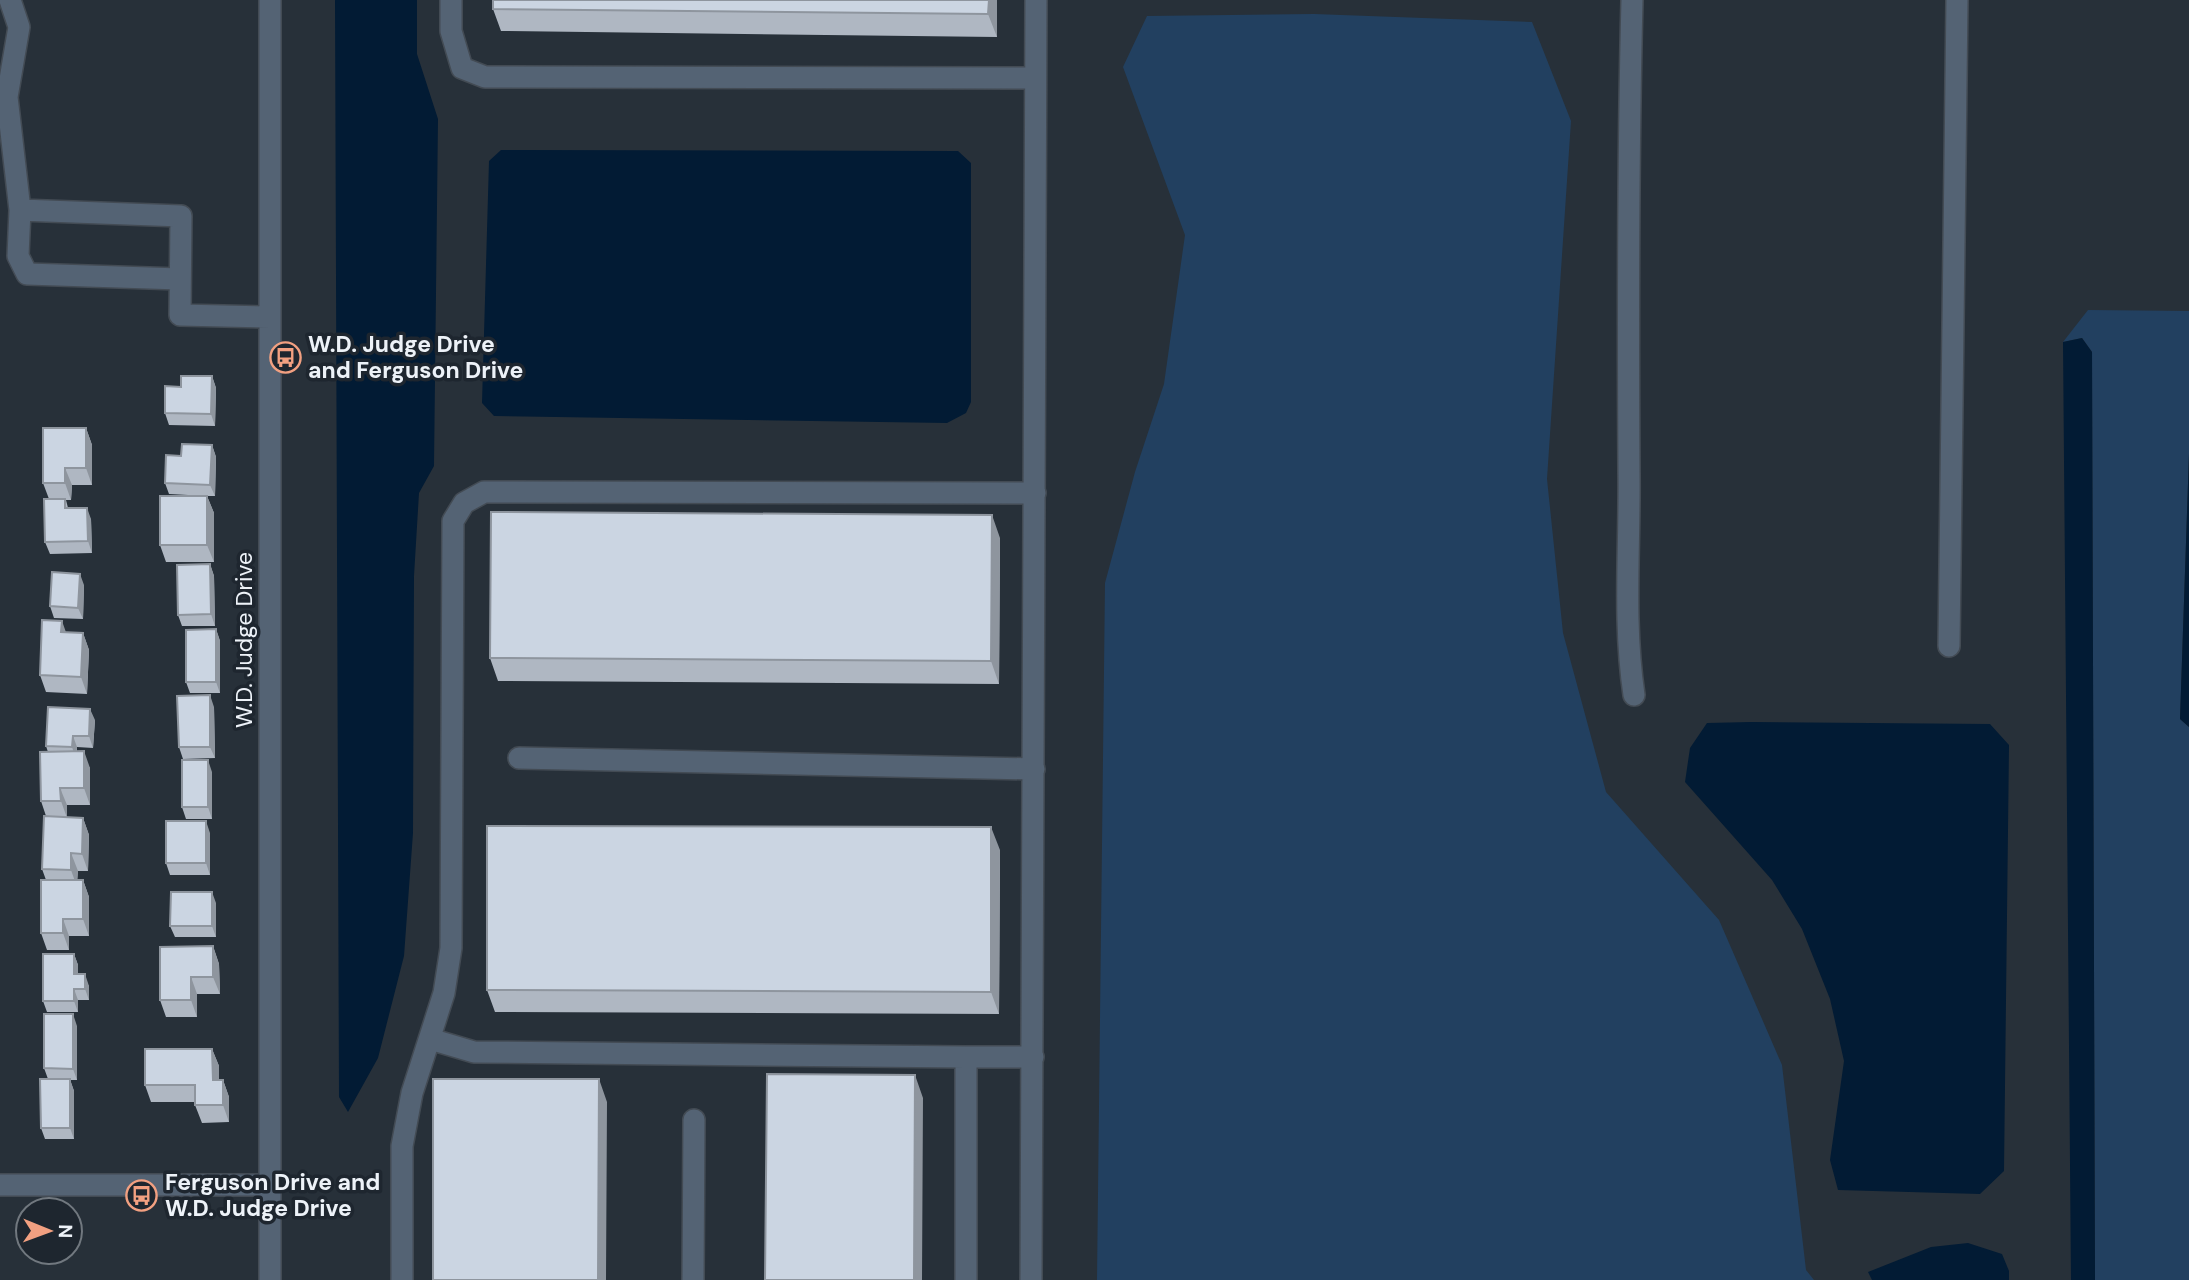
<svg xmlns="http://www.w3.org/2000/svg" width="2189" height="1280" font-family="'DM Sans',sans-serif">
<style>
.green{fill:#224060}
.water{fill:#021b34}
.lines{fill:none;stroke-linecap:round;stroke-linejoin:round}
.minor-casing{stroke:#434b54;stroke-width:24}
.minor{stroke:#546374;stroke-width:21}
.wall{fill:#afb7c2}
.shaded-wall{fill:#8e959e}
.building{fill:#cbd5e2;stroke:#8e959e;stroke-width:2}
.labels{text-anchor:middle;dominant-baseline:central;stroke-width:7;stroke-linejoin:round;paint-order:stroke}
.poi-label{font-size:23px;font-weight:bold;fill:#edf2f8;stroke:#1e262f;text-anchor:start}
.street-label{font-size:23px;fill:#edf2f8;stroke:#1e262f}
</style>
<rect width="100%" height="100%" fill="#273039"/>
<!-- green -->
<path class="green" d="M 1314,14 L 1532,22 L 1571,121 L 1547,479 L 1563,633 L 1606,792 L 1719,920 L 1782,1065 L 1806,1270 L 1814,1280 L 1097,1280 L 1105,583 L 1135,472 L 1164,384 L 1185,235 L 1123,67 L 1147,16 Z
M 2088,310 L 2189,311 L 2189,454 L 2180,719 L 2189,727 L 2189,1280 L 2095,1280 L 2092,352 L 2082,338 L 2063,342 Z"/>
<!-- water -->
<path class="water" d="M 335,0 L 417,0 L 417,54 L 438,119 L 434,466 L 419,493 L 414,576 L 413,833 L 404,956 L 378,1058 L 348,1112 L 339,1097 Z
M 501,150 L 958,151 L 971,163 L 971,402 L 966,413 L 947,423 L 494,416 L 482,403 L 489,161 Z
M 2082,338 L 2092,352 L 2095,1280 L 2071,1280 L 2063,342 Z
M 2189,454 L 2189,727 L 2180,719 Z
M 1751,722 L 1990,724 L 2009,745 L 2004,1171 L 1980,1194 L 1838,1190 L 1830,1160 L 1844,1061 L 1830,999 L 1802,929 L 1772,880 L 1685,782 L 1690,748 L 1707,723 Z
M 1968,1243 L 2002,1254 L 2009,1271 L 2009,1280 L 1872,1280 L 1868,1272 L 1931,1247 Z"/>
<g class="lines">
<defs>
<path id="minor" d="M 10,0 L 19,27 L 7,97 L 20,210
M 270,0 L 270,1280
M 451,0 L 451,31 L 462,68 L 485,77 L 1035,78
M 1632,0 C 1628,158 1628,315 1629,473 C 1630,547 1623,622 1634,695
M 180,279 L 27,274 L 18,256 L 20,210 L 181,216 L 180,315 L 270,317
M 1949,646 L 1957,0
M 519,758 L 1034,769
M 430,1039 L 474,1052 L 966,1057
M 0,1185 L 270,1185
M 402,1280 L 402,1146 L 412,1093 L 444,993 L 451,948 L 453,521 L 464,503 L 484,492 L 1035,493
M 693,1280 L 694,1120
M 966,1280 L 966,1057 L 1033,1057
M 1031,1280 L 1036,0"/>
</defs>
<!-- minor casing -->
<use href="#minor" class="minor-casing"/>
<!-- minor -->
<use href="#minor" class="minor"/>
</g>
<!-- wall -->
<path class="wall" d="M 493,0 L 997,0 L 997,37 L 501,31 L 493,9 Z
M 212,376 L 216,388 L 215,426 L 169,425 L 165,413 L 181,387 Z
M 86,428 L 92,445 L 92,485 L 72,485 L 71,500 L 66,500 L 68,508 L 91,519 L 92,553 L 50,554 L 45,542 L 49,499 L 43,483 Z
M 212,445 L 216,457 L 215,496 L 207,496 L 214,513 L 214,562 L 166,562 L 160,545 L 207,496 L 169,494 L 165,483 L 181,456 Z
M 1000,538 L 999,684 L 498,681 L 490,658 Z
M 210,564 L 214,576 L 215,626 L 182,626 L 178,615 Z
M 84,585 L 83,619 L 54,618 L 50,606 Z
M 216,629 L 220,641 L 220,693 L 190,693 L 186,682 Z
M 66,632 L 83,633 L 89,650 L 87,694 L 46,692 L 40,675 Z
M 214,707 L 215,758 L 183,759 L 179,747 Z
M 95,720 L 93,748 L 77,747 L 77,751 L 90,768 L 90,805 L 67,805 L 67,817 L 83,818 L 89,835 L 88,871 L 78,871 L 77,880 L 83,880 L 89,897 L 89,936 L 69,936 L 69,950 L 47,950 L 41,933 L 46,880 L 42,869 L 46,816 L 41,801 L 48,752 L 46,746 Z
M 212,772 L 212,819 L 186,819 L 182,807 Z
M 210,833 L 210,875 L 170,875 L 166,863 Z
M 1000,850 L 999,1014 L 495,1012 L 487,990 Z
M 216,903 L 216,937 L 175,937 L 170,926 Z
M 213,946 L 219,964 L 220,994 L 197,994 L 197,1017 L 166,1017 L 160,1000 Z
M 74,954 L 78,965 L 78,974 L 89,986 L 89,1000 L 78,1000 L 78,1012 L 47,1012 L 43,1001 Z
M 77,1026 L 77,1080 L 70,1080 L 74,1091 L 74,1139 L 45,1139 L 41,1128 L 48,1079 L 44,1068 Z
M 212,1049 L 219,1066 L 219,1080 L 223,1080 L 229,1097 L 229,1122 L 202,1123 L 195,1105 L 195,1102 L 151,1102 L 145,1085 Z"/>
<!-- shaded-wall -->
<path class="shaded-wall" d="M 989,0 L 997,0 L 997,37 L 988,14 Z
M 212,376 L 216,388 L 215,426 L 211,414 Z
M 86,428 L 92,445 L 92,485 L 86,468 Z
M 212,445 L 216,457 L 215,496 L 210,485 Z
M 65,468 L 72,485 L 71,500 L 65,483 Z
M 207,496 L 214,513 L 214,562 L 207,545 Z
M 87,508 L 91,519 L 92,553 L 88,541 Z
M 992,515 L 1000,538 L 999,684 L 991,661 Z
M 210,564 L 214,576 L 215,626 L 211,614 Z
M 80,574 L 84,585 L 83,619 L 78,608 Z
M 62,621 L 68,638 L 61,632 Z
M 216,629 L 220,641 L 220,693 L 216,682 Z
M 83,633 L 89,650 L 87,694 L 81,677 Z
M 210,695 L 214,707 L 215,758 L 210,747 Z
M 90,709 L 95,720 L 93,748 L 89,736 Z
M 73,736 L 77,747 L 76,759 L 72,747 Z
M 84,751 L 90,768 L 90,805 L 84,788 Z
M 208,760 L 212,772 L 212,819 L 208,807 Z
M 60,788 L 67,805 L 67,818 L 61,801 Z
M 83,818 L 89,835 L 88,871 L 82,854 Z
M 206,821 L 210,833 L 210,875 L 206,863 Z
M 991,827 L 1000,850 L 999,1014 L 991,992 Z
M 71,853 L 78,871 L 77,887 L 71,870 Z
M 83,880 L 89,897 L 89,936 L 83,919 Z
M 212,892 L 216,903 L 216,937 L 212,926 Z
M 63,919 L 69,936 L 69,950 L 63,933 Z
M 213,946 L 219,964 L 220,994 L 213,977 Z
M 74,954 L 78,965 L 78,985 L 74,974 Z
M 85,974 L 89,986 L 89,1000 L 85,989 Z
M 191,977 L 197,994 L 197,1017 L 191,1000 Z
M 74,989 L 78,1000 L 78,1012 L 74,1001 Z
M 73,1014 L 77,1026 L 77,1080 L 73,1069 Z
M 212,1049 L 219,1066 L 219,1097 L 213,1080 Z
M 915,1075 L 923,1098 L 922,1280 L 914,1280 Z
M 70,1079 L 74,1091 L 74,1139 L 70,1128 Z
M 599,1079 L 607,1102 L 606,1280 L 598,1280 Z
M 223,1080 L 229,1097 L 229,1122 L 223,1105 Z"/>
<!-- building -->
<path class="building" d="M 493,0 L 989,0 L 988,14 L 493,9 Z
M 181,376 L 212,376 L 211,414 L 165,413 L 165,386 L 181,387 Z
M 43,428 L 86,428 L 86,468 L 65,468 L 65,483 L 43,483 Z
M 182,444 L 212,445 L 210,485 L 165,483 L 166,455 L 181,456 Z
M 160,496 L 207,496 L 207,545 L 160,545 Z
M 44,499 L 65,499 L 65,508 L 87,508 L 88,541 L 45,542 Z
M 491,512 L 992,515 L 991,661 L 490,658 Z
M 210,564 L 211,614 L 178,615 L 177,565 Z
M 52,572 L 80,574 L 78,608 L 50,606 Z
M 42,620 L 62,621 L 61,632 L 83,633 L 81,677 L 40,675 Z
M 216,629 L 216,682 L 186,682 L 186,630 Z
M 210,695 L 210,747 L 179,747 L 177,696 Z
M 48,707 L 90,709 L 89,736 L 73,736 L 72,747 L 46,746 Z
M 84,751 L 84,788 L 60,788 L 61,801 L 41,801 L 40,752 Z
M 182,760 L 208,760 L 208,807 L 182,807 Z
M 44,816 L 83,818 L 82,854 L 71,853 L 71,870 L 42,869 Z
M 166,821 L 206,821 L 206,863 L 166,863 Z
M 487,826 L 991,827 L 991,992 L 487,990 Z
M 41,880 L 83,880 L 83,919 L 63,919 L 63,933 L 41,933 Z
M 171,892 L 212,892 L 212,926 L 170,926 Z
M 213,946 L 213,977 L 191,977 L 191,1000 L 160,1000 L 160,947 Z
M 43,954 L 74,954 L 74,974 L 85,974 L 85,989 L 74,989 L 74,1001 L 43,1001 Z
M 44,1014 L 73,1014 L 73,1069 L 44,1068 Z
M 145,1049 L 212,1049 L 213,1080 L 223,1080 L 223,1105 L 195,1105 L 195,1085 L 145,1085 Z
M 767,1074 L 915,1075 L 914,1280 L 765,1280 Z
M 40,1079 L 70,1079 L 70,1128 L 41,1128 Z
M 433,1079 L 599,1079 L 598,1280 L 433,1280 Z"/>
<!-- icons -->
<defs>
<symbol id="bus-ring" viewBox="-11 -11 22 22"><circle r="9.5" fill="#1e262f" stroke="#f2a081" stroke-width="1.5"/><path d="M-5-6H5V4H4V6H2V4H-2V6H-4V4H-5ZM-3.5-4V0h7V-4ZM-3.5 1.2v1.5H-2V1.2ZM2 1.2v1.5H3.5V1.2Z" fill="#f2a081"/></symbol>
</defs>
<g fill-rule="evenodd">
<use href="#bus-ring" x="268" y="340" width="35" height="35"/>
<use href="#bus-ring" x="124" y="1178" width="35" height="35"/>
</g>
<g class="labels">
<!-- poi labels -->
<g class="poi-label">
<text x="308" y="344">W.D. Judge Drive<tspan x="308" dy="26">and Ferguson Drive</tspan></text>
<text x="165" y="1182">Ferguson Drive and<tspan x="165" dy="26">W.D. Judge Drive</tspan></text>
</g>
<!-- street labels -->
<g class="street-label">
<text transform="translate(244 640) rotate(-90)">W.D. Judge Drive</text>
</g>
</g>
<!-- north arrow -->
<g transform="translate(49 1231) rotate(91)"><circle r="33" fill="#1e262f" stroke="#71787f" stroke-width="2"/>
<path d="M0-5L12 26L0 18L-12 26Z" fill="#f2a081"/>
<text y="-10" font-size="19" font-weight="bold" text-anchor="middle" fill="#edf2f8">N</text>
</g>
</svg>
